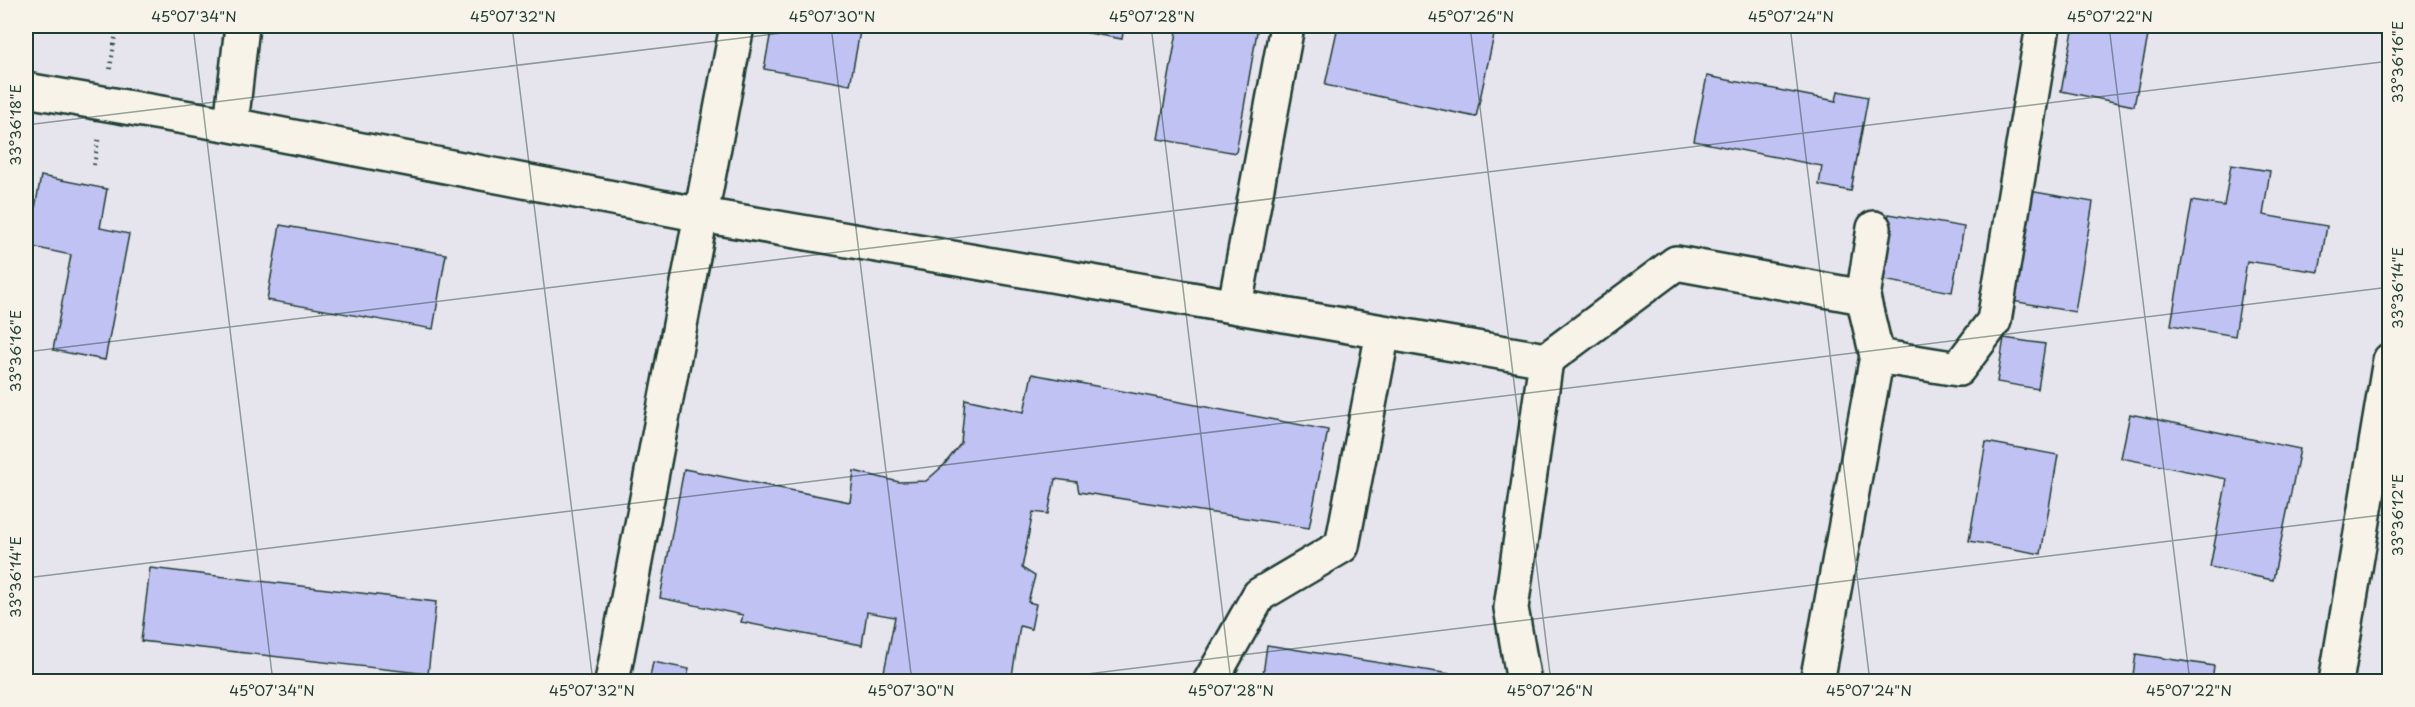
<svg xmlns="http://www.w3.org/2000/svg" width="2415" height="707" font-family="'Playpen Sans',sans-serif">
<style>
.building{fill:#c0c2f4;stroke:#1f3d34;stroke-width:1.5}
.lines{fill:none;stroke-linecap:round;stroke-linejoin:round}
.minor-casing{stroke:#1f3d34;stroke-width:38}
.path{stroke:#1f3d34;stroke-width:4;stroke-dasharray:1.5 4.5;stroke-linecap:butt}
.minor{stroke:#f7f3e8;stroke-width:33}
.ticks{fill:none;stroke:#1f3d34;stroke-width:1.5;stroke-opacity:0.45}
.neatline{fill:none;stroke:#1f3d34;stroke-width:2}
.ticks-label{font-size:15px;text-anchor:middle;fill:#1f3d34}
</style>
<rect width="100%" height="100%" fill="#e6e4ec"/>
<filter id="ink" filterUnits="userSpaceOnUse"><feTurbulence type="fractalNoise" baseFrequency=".0167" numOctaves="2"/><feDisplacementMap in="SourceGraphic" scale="12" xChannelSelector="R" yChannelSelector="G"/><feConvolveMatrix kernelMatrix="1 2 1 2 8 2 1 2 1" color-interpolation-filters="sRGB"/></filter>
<g filter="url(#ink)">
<!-- building -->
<path class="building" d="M 772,26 L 861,26 L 850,85 L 764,69 Z
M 1051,26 L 1124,26 L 1122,39 Z
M 1178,26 L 1258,26 L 1236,153 L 1158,139 Z
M 1338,26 L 1496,26 L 1476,117 L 1325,85 Z
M 2074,26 L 2150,26 L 2134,106 L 2061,91 Z
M 1707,76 L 1836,101 L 1838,91 L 1868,97 L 1851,191 L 1819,185 L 1822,166 L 1694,141 Z
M 2231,165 L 2270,171 L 2263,215 L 2327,226 L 2319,272 L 2247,261 L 2235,336 L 2171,325 L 2192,201 L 2224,206 Z
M 41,176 L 107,189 L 100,228 L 129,234 L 105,360 L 53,350 L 71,255 L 28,246 Z
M 2024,190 L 2093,202 L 2075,312 L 2006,300 Z
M 1889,214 L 1964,227 L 1952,292 L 1877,279 Z
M 280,225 L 446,254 L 433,329 L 267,300 Z
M 2004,338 L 2045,344 L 2038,389 L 1997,382 Z
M 1032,374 L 1328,430 L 1309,528 L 1079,492 L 1077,482 L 1055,479 L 1048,514 L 1033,512 L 1022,568 L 1035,576 L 1028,602 L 1036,604 L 1031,629 L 1020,626 L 1011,682 L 882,682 L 895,617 L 867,612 L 862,645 L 741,622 L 743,615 L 660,598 L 684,469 L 850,502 L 854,471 L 899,482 L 926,481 L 944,465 L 961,443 L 965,399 L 1024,412 Z
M 2130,414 L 2300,449 L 2273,580 L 2210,567 L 2227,479 L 2121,458 Z
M 1986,442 L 2058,455 L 2041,554 L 1969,541 Z
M 150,568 L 436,602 L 428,674 L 141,641 Z
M 1267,645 L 1494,681 L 1262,682 Z
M 2136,654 L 2214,666 L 2212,682 L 2132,682 Z
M 653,662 L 689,669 L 686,682 L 649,682 Z"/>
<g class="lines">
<defs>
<path id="minor" d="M 242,26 L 231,125 L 702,215 L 1546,360 L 1676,263 L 1863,297
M 26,90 L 231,125
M 1235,305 L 1287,26
M 1877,356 L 1958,369 L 1994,321 L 2043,26
M 612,682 L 737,26
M 1210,682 L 1259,595 L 1342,546 L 1383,332
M 1524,682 L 1511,608 L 1546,360
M 1817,682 L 1877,356 L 1863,297 L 1874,228
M 2336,682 L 2390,360"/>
</defs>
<!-- minor casing -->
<use href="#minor" class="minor-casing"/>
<!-- path -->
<path class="path" d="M 110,69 L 117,26
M 94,165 L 99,136"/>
<!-- minor -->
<use href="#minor" class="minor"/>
</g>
</g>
<!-- ticks -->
<path class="ticks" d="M 193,26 L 273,682M 512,26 L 593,682M 831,26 L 912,682M 1151,26 L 1231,682M 1470,26 L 1551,682M 1790,26 L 1870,682M 2109,26 L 2190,682M 26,125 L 840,26M 26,352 L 2390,61M 26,578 L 2390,287M 1022,682 L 2390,514"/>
<!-- margin -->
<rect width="2415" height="707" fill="none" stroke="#f7f3e8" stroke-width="66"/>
<rect x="33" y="33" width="2349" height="641" class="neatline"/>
<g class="ticks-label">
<text x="194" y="22">45°07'34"N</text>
<text x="513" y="22">45°07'32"N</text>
<text x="832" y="22">45°07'30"N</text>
<text x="1152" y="22">45°07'28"N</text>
<text x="1471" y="22">45°07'26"N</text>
<text x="1791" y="22">45°07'24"N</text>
<text x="2110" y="22">45°07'22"N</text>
<text transform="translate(2398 62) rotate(-90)" y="5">33°36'16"E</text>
<text transform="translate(16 125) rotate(-90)" y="5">33°36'18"E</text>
<text transform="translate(2398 288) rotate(-90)" y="5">33°36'14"E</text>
<text transform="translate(16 351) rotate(-90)" y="5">33°36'16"E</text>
<text transform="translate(2398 515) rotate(-90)" y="5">33°36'12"E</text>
<text transform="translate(16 577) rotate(-90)" y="5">33°36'14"E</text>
<text x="272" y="696">45°07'34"N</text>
<text x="592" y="696">45°07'32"N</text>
<text x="911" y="696">45°07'30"N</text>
<text x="1231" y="696">45°07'28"N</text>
<text x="1550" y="696">45°07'26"N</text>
<text x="1869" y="696">45°07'24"N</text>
<text x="2189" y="696">45°07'22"N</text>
</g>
</svg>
